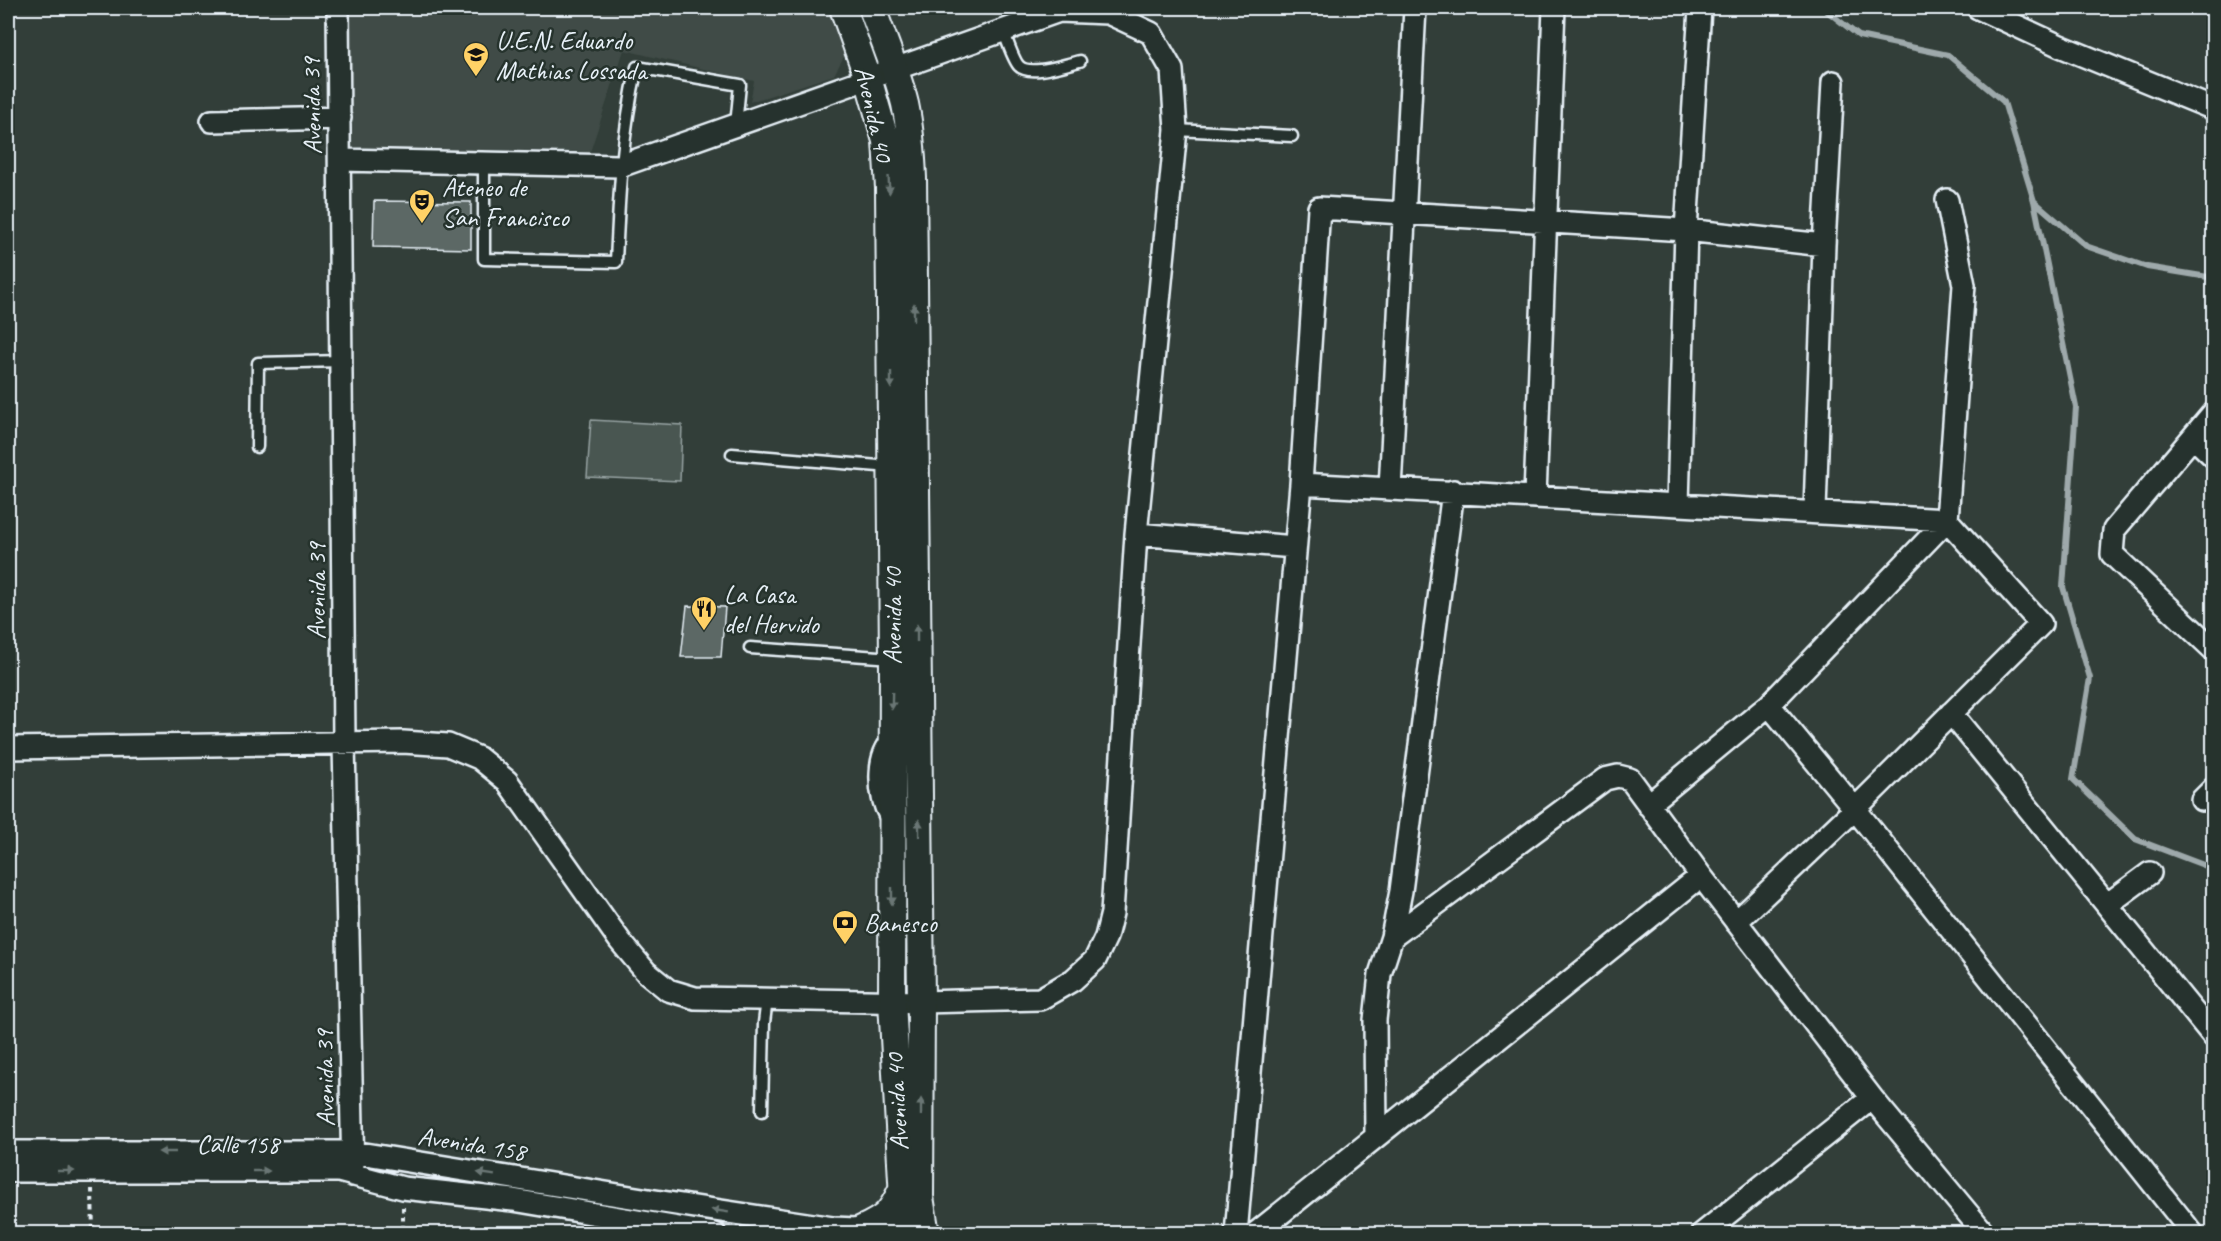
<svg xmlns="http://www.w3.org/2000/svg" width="2221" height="1241" font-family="Caveat,sans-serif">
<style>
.built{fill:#3f4b46}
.green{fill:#495651;stroke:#98a4a4;stroke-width:1.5}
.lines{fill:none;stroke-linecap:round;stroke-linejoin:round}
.stream{stroke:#9ea9ab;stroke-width:6}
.building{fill:#5c6865;stroke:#e8f1f8;stroke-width:1.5}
.service-casing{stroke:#e8f1f8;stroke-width:15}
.minor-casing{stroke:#e8f1f8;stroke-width:26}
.tertiary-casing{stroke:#e8f1f8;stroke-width:30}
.path{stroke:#e8f1f8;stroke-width:4;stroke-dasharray:4.5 4.5;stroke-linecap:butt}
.service{stroke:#26332d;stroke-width:10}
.minor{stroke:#26332d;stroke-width:21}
.tertiary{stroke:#26332d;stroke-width:26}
.oneway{fill:#6a7674}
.labels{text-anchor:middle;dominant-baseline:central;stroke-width:5;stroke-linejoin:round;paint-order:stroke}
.poi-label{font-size:26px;fill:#e8f1f8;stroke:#26332d;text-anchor:start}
.street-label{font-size:26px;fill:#e8f1f8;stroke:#26332d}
</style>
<rect width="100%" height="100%" fill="#323e39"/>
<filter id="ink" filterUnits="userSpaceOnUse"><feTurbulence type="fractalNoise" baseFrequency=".0167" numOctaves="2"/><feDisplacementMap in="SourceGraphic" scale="12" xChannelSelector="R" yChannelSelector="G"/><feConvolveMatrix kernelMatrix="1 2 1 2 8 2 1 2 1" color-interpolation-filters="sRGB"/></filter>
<g filter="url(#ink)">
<!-- built -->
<path class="built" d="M 336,8 L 834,8 L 848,49 L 834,75 L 750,102 L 754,81 L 624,50 L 590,152 L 364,149 L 336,154 Z"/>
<!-- green -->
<path class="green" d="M 591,420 L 682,425 L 680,481 L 587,477 Z"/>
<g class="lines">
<!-- stream -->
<path class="stream" d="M 1823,8 L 1859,36 L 1948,55 L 2004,102 L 2034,201 L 2076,407 L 2063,587 L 2090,678 L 2073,779 L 2135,839 L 2214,869
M 2034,201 L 2086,246 L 2147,267 L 2214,278"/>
</g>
<!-- building -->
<path class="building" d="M 374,201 L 471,202 L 471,249 L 373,247 Z
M 687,606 L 725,607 L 721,657 L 681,657 Z"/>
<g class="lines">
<defs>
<path id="service" d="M 1003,31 C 1007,39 1013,60 1019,66 C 1030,77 1067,64 1080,61
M 1176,130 L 1292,136
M 484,163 L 484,259 L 616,262 C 619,195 622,133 637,67 L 740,85 L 736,125
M 257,447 L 258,363 L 342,361
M 732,454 L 891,467
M 750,648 L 893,658
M 885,818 C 873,797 870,755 889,737
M 762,1111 L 764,1023 L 767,999"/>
<path id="minor" d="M 338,8 L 344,743 L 353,1175
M 1978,8 L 2060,46 L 2214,109
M 212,121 L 340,118
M 2214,412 L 2114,530 L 2112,554 L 2214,650
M 2193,437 L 2214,457
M 1301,484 L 1947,520 L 1769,705 L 1648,805
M 1390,489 L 1415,8
M 1535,496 L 1554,8
M 1678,504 L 1686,230 L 1700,8
M 1815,511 L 1824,245 L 1833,82
M 1136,534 L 1295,547
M 1769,705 L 1855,809 L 2193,1234
M 1951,713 L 2214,1037
M 8,748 L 403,742 L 448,745 L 479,758 L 507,781 L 620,941 L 646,972 L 668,990 L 695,998 L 921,1002 L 1040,999 L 1073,980 L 1095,960 L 1106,937 L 1112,913 L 1136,534 L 1176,130 L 1172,70 L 1151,33 L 1108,13 L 1059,11 L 620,166 L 340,160
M 2202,800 L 2214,788
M 2108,904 L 2150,873
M 1736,922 L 1855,809 L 2041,624 L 1947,520 L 1964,285 L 1947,200
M 1392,937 L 1605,779 L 1618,776 L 1630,779 L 1701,876 L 1872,1098
M 1376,1136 L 1375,1020 L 1380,974 L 1392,937 L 1401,891 L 1453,491
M 8,1152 L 353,1152 L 649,1200 L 833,1228 L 904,1231 L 921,1229
M 8,1171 L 339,1171 L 403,1188 L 513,1200 L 715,1234
M 1236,1234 L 1301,484 L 1319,208 L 1686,230 L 1824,245
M 1255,1234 L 1701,876
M 1702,1234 L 1872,1098 L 1985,1234"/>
<path id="tertiary" d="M 843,8 L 868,78 L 886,141 L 889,188 L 893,658 L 892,1001 L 905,1234
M 872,8 C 883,39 897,71 905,104 C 910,128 912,153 913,178 L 921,1002 L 920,1197 L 926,1234
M 862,1229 C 886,1218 891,1213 902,1189"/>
</defs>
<!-- service casing -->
<use href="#service" class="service-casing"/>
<!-- minor casing -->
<use href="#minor" class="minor-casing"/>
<!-- tertiary casing -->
<use href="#tertiary" class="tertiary-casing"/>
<!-- path -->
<path class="path" d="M 92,1189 L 93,1234
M 403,1207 L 403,1234"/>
<!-- service -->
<use href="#service" class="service"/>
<!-- minor -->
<use href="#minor" class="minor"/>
<!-- tertiary -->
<use href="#tertiary" class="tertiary"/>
</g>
<!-- one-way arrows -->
<defs><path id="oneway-solid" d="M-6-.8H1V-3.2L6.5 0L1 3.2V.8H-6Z" transform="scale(1.5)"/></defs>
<g class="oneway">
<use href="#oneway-solid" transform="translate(889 185) rotate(87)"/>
<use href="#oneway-solid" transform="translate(914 312) rotate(-90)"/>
<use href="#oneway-solid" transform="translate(891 380) rotate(90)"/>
<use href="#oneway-solid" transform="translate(917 633) rotate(-90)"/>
<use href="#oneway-solid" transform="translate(892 701) rotate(91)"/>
<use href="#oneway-solid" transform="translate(919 828) rotate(-91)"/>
<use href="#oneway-solid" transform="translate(892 896) rotate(90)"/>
<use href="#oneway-solid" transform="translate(921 1107) rotate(-90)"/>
<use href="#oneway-solid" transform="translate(167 1152) rotate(180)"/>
<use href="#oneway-solid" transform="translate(66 1171)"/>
<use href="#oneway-solid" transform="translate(261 1171)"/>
<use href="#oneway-solid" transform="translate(486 1174) rotate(-171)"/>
<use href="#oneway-solid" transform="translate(720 1211) rotate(-171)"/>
</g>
</g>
<!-- icons -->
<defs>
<symbol id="school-pin" viewBox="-11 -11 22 30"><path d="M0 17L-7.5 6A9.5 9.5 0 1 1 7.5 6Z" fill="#ffd166" stroke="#26332d"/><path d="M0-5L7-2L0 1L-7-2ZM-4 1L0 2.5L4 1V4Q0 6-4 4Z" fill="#111"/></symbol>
<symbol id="theatre-pin" viewBox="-11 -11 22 30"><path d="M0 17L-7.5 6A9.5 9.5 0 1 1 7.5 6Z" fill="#ffd166" stroke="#26332d"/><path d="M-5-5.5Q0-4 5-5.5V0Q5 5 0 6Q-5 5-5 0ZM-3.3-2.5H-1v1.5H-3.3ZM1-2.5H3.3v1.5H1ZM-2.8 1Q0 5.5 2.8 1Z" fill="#111"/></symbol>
<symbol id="restaurant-pin" viewBox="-11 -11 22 30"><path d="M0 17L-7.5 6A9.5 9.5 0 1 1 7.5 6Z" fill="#ffd166" stroke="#26332d"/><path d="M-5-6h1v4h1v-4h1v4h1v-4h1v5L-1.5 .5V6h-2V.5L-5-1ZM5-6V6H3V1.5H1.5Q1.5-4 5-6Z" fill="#111"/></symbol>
<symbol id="bank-pin" viewBox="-11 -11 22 30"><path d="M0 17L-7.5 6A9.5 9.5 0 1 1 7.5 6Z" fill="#ffd166" stroke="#26332d"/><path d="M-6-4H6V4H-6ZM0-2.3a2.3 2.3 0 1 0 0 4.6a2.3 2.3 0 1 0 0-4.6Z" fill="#111"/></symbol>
</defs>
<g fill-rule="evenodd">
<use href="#school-pin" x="461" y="40" width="30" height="40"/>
<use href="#theatre-pin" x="407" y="187" width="30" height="40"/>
<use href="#restaurant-pin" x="689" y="594" width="30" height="40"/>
<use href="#bank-pin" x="830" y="908" width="30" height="40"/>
</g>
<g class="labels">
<!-- poi labels -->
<g class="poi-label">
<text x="496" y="40">U.E.N. Eduardo<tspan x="496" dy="30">Mathias Lossada</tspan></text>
<text x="442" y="187">Ateneo de<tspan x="442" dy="30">San Francisco</tspan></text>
<text x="724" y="594">La Casa<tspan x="724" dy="30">del Hervido</tspan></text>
<text x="864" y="923">Banesco</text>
</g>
<!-- street labels -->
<g class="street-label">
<text transform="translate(312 106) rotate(-91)">Avenida 39</text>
<text transform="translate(874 114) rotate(77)">Avenida 40</text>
<text transform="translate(316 591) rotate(-90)">Avenida 39</text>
<text transform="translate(892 616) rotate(-90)">Avenida 40</text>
<text transform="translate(325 1078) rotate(-91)">Avenida 39</text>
<text transform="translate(897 1102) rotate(-93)">Avenida 40</text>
<text x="238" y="1144">Calle 158</text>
<text transform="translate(472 1144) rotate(9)">Avenida 158</text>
</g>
</g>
<!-- margin -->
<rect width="2221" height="1241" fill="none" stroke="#26332d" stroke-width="30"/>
<rect x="15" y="15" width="2191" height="1211" fill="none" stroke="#e8f1f8" stroke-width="2" filter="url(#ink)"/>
</svg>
